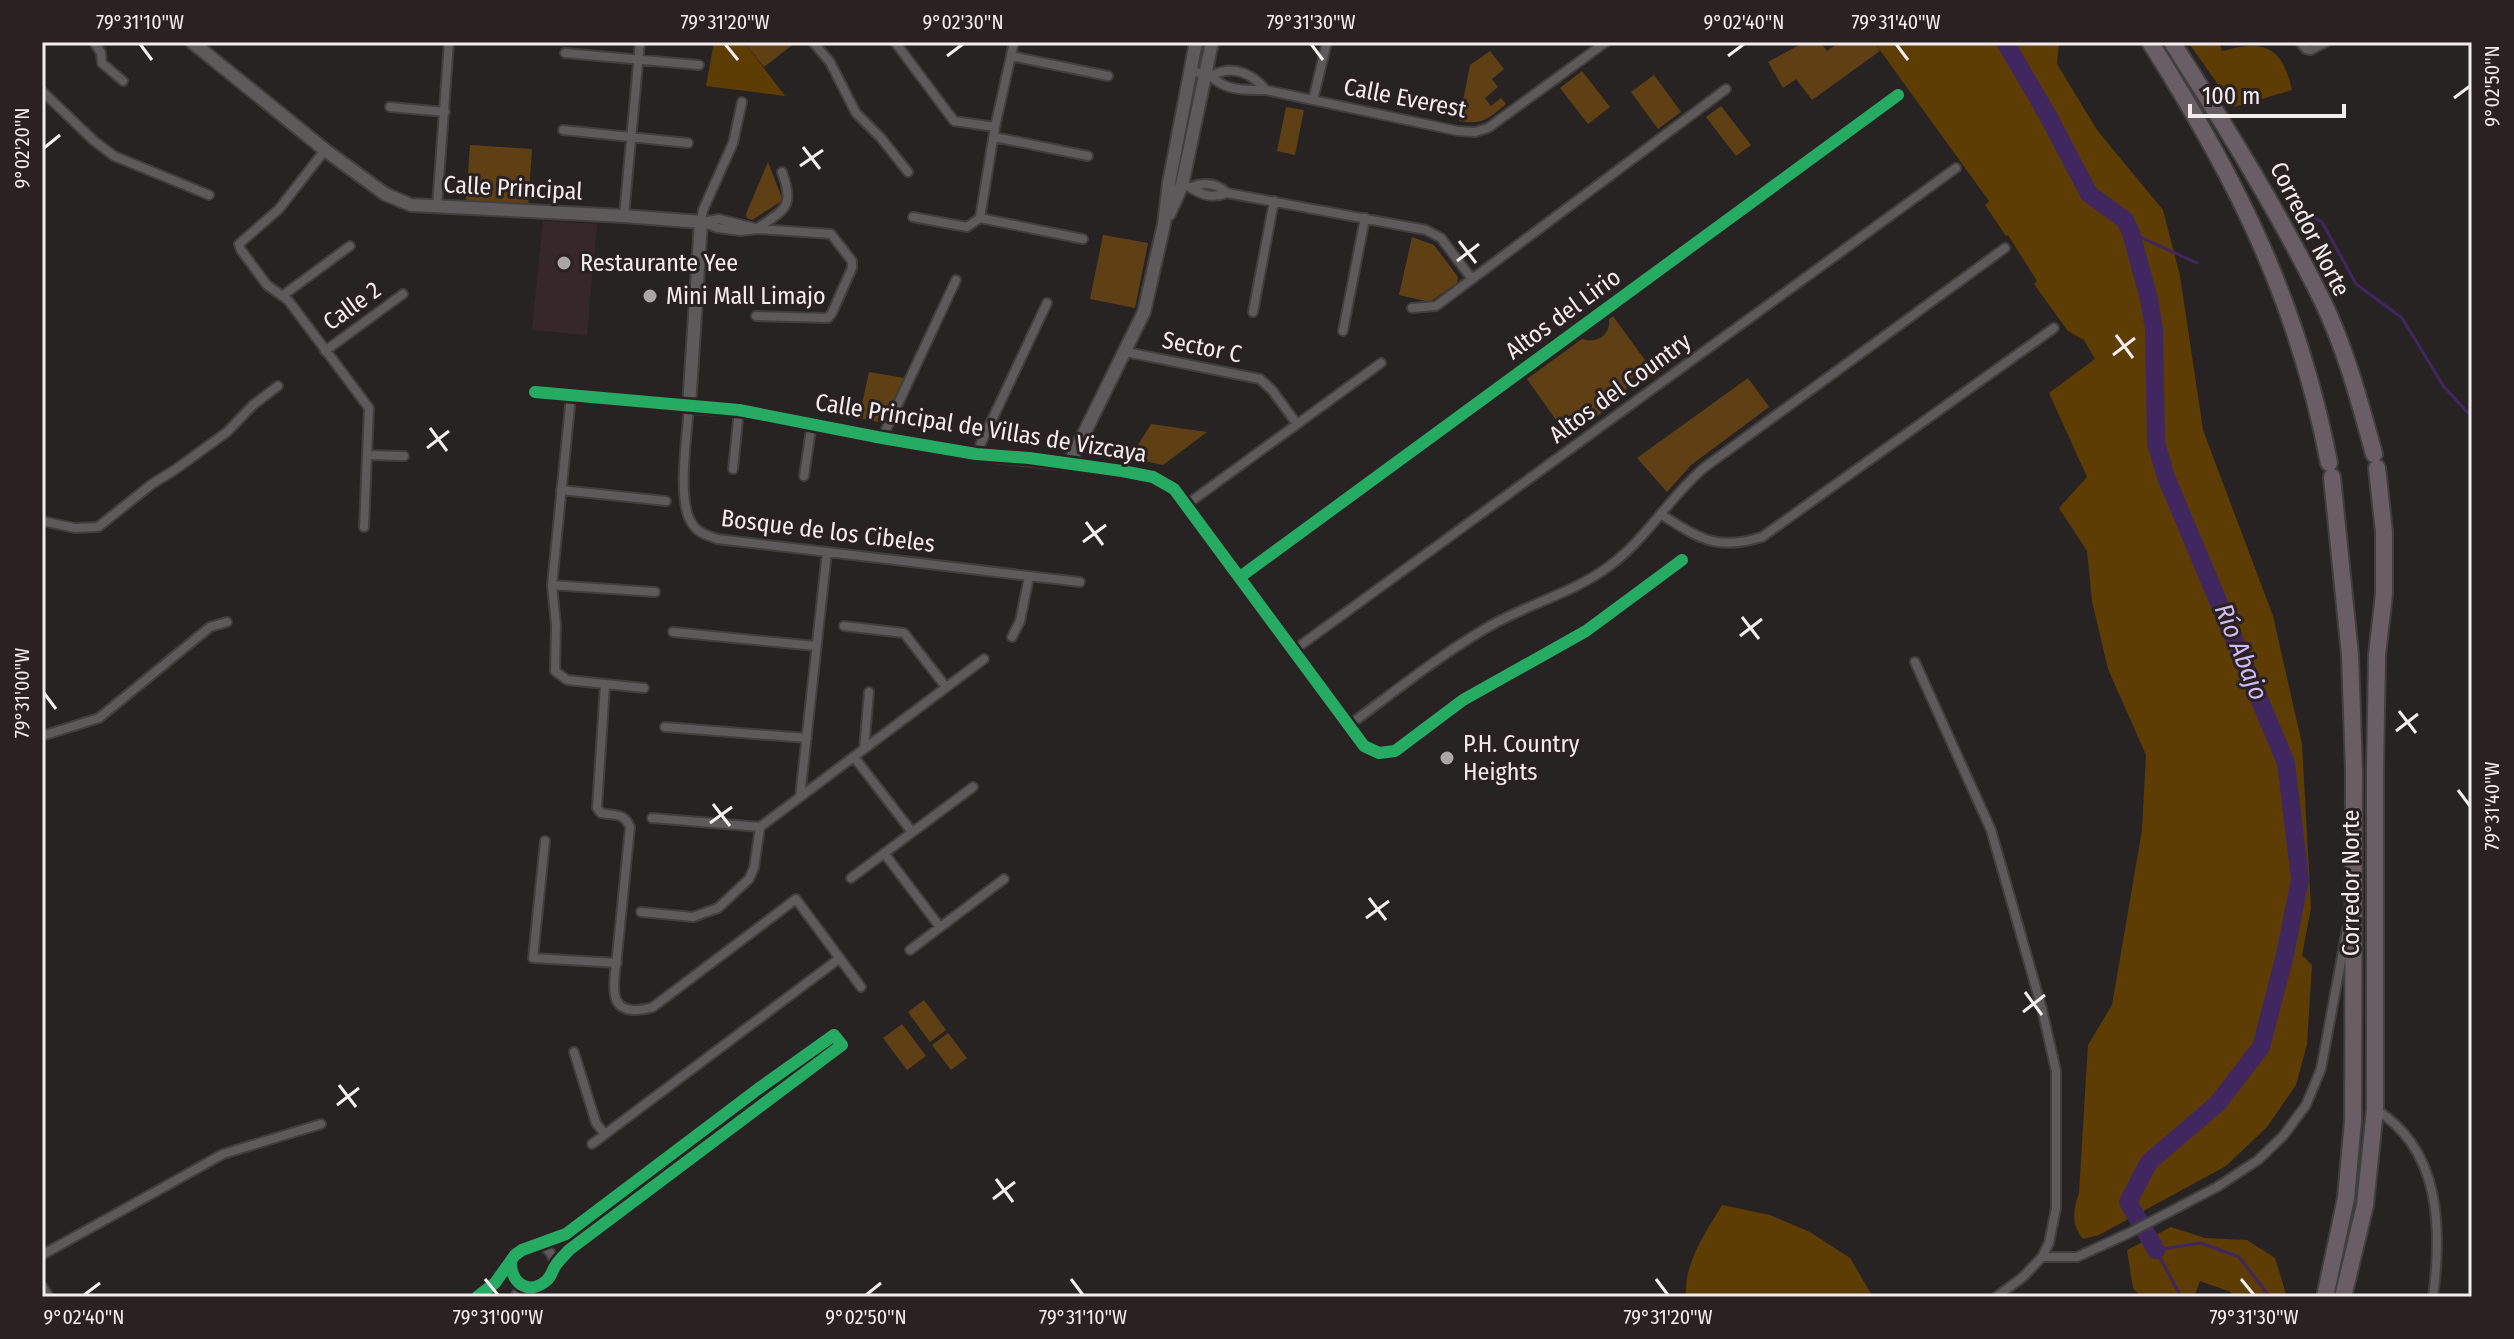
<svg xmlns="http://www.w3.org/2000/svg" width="2514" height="1339" font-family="'Fira Sans Condensed',sans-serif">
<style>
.built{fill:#36282a}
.green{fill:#5e4014}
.forest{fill:#5e3d05}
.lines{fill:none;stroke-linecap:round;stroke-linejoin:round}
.stream{stroke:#412760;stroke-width:3}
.river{stroke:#412760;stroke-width:18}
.street-casing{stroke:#413e3e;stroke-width:12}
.secondary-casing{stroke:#413e3e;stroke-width:16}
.highway-casing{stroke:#413e3e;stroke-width:20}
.street{stroke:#5e595a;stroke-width:8}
.secondary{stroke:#5e595a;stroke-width:12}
.highway{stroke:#6a5e65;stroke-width:16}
.cycleway-casing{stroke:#2a2122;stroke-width:17}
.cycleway{stroke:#26ab63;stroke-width:12}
.ticks{fill:none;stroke:#f4edee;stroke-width:3}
.poi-dot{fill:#ada6a7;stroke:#2a2122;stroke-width:3}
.labels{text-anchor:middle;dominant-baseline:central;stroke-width:6;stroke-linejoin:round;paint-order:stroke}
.street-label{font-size:24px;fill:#f4edee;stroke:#2a2122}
.poi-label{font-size:24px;fill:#f4edee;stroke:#2a2122;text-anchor:start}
.water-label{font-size:26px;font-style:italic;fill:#d0baf4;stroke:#2a2122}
.neatline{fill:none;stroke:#f4edee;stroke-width:3}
.ticks-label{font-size:20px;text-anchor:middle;fill:#f4edee}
</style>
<rect width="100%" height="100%" fill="#282323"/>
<!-- built -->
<path class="built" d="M 543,221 L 597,224 L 587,335 L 532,330 Z"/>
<!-- green -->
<path class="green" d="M 744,42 L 796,42 L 764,67 Z
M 1805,42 L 1820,42 L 1827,51 L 1840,42 L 1874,42 L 1880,51 L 1812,100 L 1796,79 L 1783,88 L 1768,62 Z
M 1490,51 L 1504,69 L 1492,79 L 1498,87 L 1485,98 L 1491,106 L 1501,98 L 1506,104 C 1488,119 1483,125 1459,121 L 1470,65 Z
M 1582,71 L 1610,107 L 1588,124 L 1560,88 Z
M 1654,75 L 1681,112 L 1658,129 L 1631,92 Z
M 1721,106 L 1751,145 L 1736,156 L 1706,117 Z
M 1286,107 L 1304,110 L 1295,155 L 1277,151 Z
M 470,145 L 532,149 L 528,205 L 466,201 Z
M 768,162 L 782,198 L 780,202 L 752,220 L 747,218 L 746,214 Z
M 1103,235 L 1148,243 L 1135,308 L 1090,299 Z
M 1412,237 L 1434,245 L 1458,277 L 1457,283 L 1430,302 L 1399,295 Z
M 1613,316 L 1655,374 L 1651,377 L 1641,374 C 1630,376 1626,384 1626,395 L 1568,437 L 1527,379 L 1582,339 C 1597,344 1611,335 1609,319 Z
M 869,372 L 905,378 L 882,423 L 859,418 Z
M 1748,378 L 1769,407 L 1691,465 L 1667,492 L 1637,458 Z
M 1151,424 L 1207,432 L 1163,465 L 1130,458 Z
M 924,1000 L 946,1030 L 930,1042 L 908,1012 Z
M 902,1024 L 926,1056 L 907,1070 L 883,1038 Z
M 948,1033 L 967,1058 L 951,1070 L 932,1045 Z"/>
<!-- forest -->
<path class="forest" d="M 714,42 L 744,42 L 785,96 L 706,86 Z
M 1874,42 L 2059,42 L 2057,64 L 2097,130 L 2163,210 L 2180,276 L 2203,430 L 2273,616 L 2302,744 L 2311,908 L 2302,955 L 2312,965 L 2307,1044 L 2296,1085 L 2267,1127 L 2226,1166 L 2099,1235 L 2083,1239 C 2071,1225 2073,1210 2079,1193 L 2088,1045 L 2112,1005 L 2142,830 L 2146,755 L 2108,669 L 2092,601 L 2087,551 L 2059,508 L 2087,477 L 2049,393 L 2095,359 L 2084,340 L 2068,331 L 2034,284 L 2037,281 L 2008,235 L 2006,236 L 1985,205 L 1989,201 Z
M 2188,42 L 2219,42 L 2222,51 C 2266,39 2282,47 2292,90 L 2234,107 Z
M 1722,1205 L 1770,1215 L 1810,1232 L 1850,1258 L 1873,1297 L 1679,1297 L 1686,1293 C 1685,1261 1706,1232 1722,1205 Z
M 2171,1227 L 2205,1238 L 2247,1240 L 2275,1258 L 2287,1297 L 2233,1297 L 2231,1292 L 2200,1281 L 2194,1297 L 2141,1297 L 2133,1288 L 2127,1250 Z"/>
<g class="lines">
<!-- stream -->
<path class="stream" d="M 2302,211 L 2322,222 L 2356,284 L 2402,318 L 2444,387 L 2472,417
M 2131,233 L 2197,263
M 2181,1297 L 2156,1250 L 2201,1243 L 2239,1257 L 2270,1297"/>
<!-- river -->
<path class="river" d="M 2005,42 L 2047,114 L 2089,194 L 2125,220 L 2131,233 L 2149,299 L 2154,329 L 2156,443 L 2166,477 L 2286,763 L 2300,879 L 2285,955 L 2261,1047 L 2218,1103 L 2149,1162 L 2128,1202 L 2156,1250"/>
<defs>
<path id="street" d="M 94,42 L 101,53 L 102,63 L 123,81
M 813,42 L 830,62 L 856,113 L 881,138 L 908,172
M 895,42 L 954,121 L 995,127
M 2300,42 L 2306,49 L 2311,50 L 2326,42
M 565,53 L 699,65
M 1011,56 L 1108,76
M 1190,71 C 1207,74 1207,74 1220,83 C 1233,91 1252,90 1266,90 L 1458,131 L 1475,132 L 1488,128 L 1606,42
M 1213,75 C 1233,65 1252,73 1266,90
M 42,91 L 93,140 L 114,156 L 209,195
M 1313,100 L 1327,42
M 390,107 L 445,112
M 563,130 L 688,143
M 994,137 L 1088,156
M 325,150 L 279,209 L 239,244 L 241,250 L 267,285 L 288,300 L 369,408 L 364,527
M 1189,187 C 1202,195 1212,199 1227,193
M 1191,187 C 1204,182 1217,183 1227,193 L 1426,230 L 1441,238 L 1472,279
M 437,206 L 449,42
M 624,216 L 640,42
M 913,217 L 967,227 L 980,218 L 995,127 L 1014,42
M 980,218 L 1083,239
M 701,222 L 718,228 L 741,231 L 758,229 L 831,234 L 852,261 L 852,268 L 832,313 L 828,318 L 756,316
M 701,222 L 703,210 L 733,143 L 742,102
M 702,222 L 719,219 L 755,228
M 758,228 C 785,209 795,207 782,172
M 282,296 L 350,246
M 1412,308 L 1436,306 L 1726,89
M 1253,312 L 1274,201
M 1343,331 L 1365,218
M 325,351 L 403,294
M 1126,352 L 1260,379 L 1272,390 L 1297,424
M 535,392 L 689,407 C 687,436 677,499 691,522 C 697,533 707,535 717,539 L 1080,582
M 571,396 L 552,585 L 556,625 L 555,671 L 567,680 L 644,688
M 882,438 L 956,280
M 976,454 L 1047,303
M 368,455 L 404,456
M 1069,464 L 1153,477 L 1174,489 L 1364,746 L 1379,753 L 1395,751 L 1463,700 L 1586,631 L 1682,560
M 733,469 L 739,410
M 804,476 L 812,423
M 561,490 L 666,501
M 1186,505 L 1381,363
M 1662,515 C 1700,539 1717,551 1762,537 L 2054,328
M 42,521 L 75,528 L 98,527 L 152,484 L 176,469 L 227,432 L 253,405 L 278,386
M 1240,577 L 1898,95
M 552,585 L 655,592
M 844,626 L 904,633 L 946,687
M 673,632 L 816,646
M 1012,637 L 1020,621 L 1029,577
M 1294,650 L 1956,168
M 1915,662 L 1991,830 L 2042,1009 L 2056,1071 L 2056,1208 L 2049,1243 L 2042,1257 L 2023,1277 L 1996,1297
M 605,685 L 597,808 L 601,813 C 614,816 624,812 630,827 C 626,867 622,906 618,946 C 617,961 612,982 615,996 C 619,1014 640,1011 653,1007 L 796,899 L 861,987
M 1349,725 C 1393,693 1436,658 1483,630 C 1523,605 1570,595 1608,567 C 1648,538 1668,498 1705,467 L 2005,248
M 665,727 L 807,738
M 42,736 L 99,718 L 210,627 L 227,622
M 864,749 L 869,692
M 854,757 L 912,832
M 800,797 L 827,552
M 652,818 L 760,827 L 984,659
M 545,841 L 533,958 L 617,963
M 884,853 L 940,927
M 851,878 L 973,787
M 641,912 L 693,917 L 718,908 L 749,879 L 754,868 L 760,827
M 910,950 L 1004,879
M 574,1052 L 596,1123 L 605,1134
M 2375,1109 C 2441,1149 2442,1229 2433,1297
M 592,1144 L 840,958
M 538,1244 C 549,1249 553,1254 555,1265
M 42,1255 L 223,1154 L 321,1124
M 2042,1257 L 2077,1257 L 2129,1233 L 2217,1187 L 2258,1160 L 2283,1136 L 2306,1105 L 2321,1069 L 2347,929
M 42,1286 L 49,1297
M 477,1297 L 495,1283 L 515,1255 L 522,1250 L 566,1234 L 758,1089 L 834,1035 L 842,1045 L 569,1250 C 565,1255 559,1260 556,1265 C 552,1270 552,1276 546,1281 C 529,1295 512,1284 511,1264
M 515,1297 L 521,1286"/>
<path id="secondary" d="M 192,42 L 325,150 L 385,194 L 411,205 L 624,216 L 701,222 L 689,407 L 739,410 L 882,438 L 976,454 L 1069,464 L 1144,312 L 1164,224 L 1169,183 L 1196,42
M 1169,214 L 1182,185 L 1212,42"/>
<path id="highway" d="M 2150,42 C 2237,179 2298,302 2329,463
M 2172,42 C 2226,127 2279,212 2323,302 C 2346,350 2360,403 2374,454
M 2325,1297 L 2346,1198 L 2353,1121 L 2354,771 L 2350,655 L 2332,477
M 2343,1297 L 2365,1205 L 2375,1109 L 2375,771 L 2377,655 L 2384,594 L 2384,532 L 2377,468"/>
</defs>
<!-- street casing -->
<use href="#street" class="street-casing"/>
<!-- secondary casing -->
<use href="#secondary" class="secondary-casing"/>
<!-- highway casing -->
<use href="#highway" class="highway-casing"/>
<!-- street -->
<use href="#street" class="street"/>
<!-- secondary -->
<use href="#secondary" class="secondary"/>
<!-- highway -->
<use href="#highway" class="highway"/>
<defs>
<path id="cycleway" d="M 535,392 L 739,410 L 882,438 L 976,454 L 1029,458 L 1122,471 L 1153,477 L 1174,489 L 1364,746 L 1379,753 L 1395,751 L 1463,700 L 1586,631 L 1682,560
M 1240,577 L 1898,95
M 477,1297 L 495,1283 L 515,1255 L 522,1250 L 566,1234 L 758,1089 L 834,1035 L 842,1045 L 569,1250 C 565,1255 559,1260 556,1265 C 552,1270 552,1276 546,1281 C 529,1295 512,1284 511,1264"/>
</defs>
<!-- cycleway casing -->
<use href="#cycleway" class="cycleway-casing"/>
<!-- cycleway -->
<use href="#cycleway" class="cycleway"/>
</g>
<!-- ticks -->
<path class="ticks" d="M 140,44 L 152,60M 725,44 L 738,60M 1311,44 L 1323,60M 1896,44 L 1908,60M 947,56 L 963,44M 1728,56 L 1744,44M 2454,98 L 2470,86M 803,147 L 820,169M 44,148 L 60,135M 800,166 L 823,150M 1459,241 L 1476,263M 1457,261 L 1479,244M 2116,335 L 2133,358M 2113,355 L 2135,338M 430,428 L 447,451M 427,448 L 449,431M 1086,522 L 1103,545M 1083,542 L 1106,525M 1742,617 L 1759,639M 1740,636 L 1762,619M 44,693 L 56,709M 2399,711 L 2416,733M 2396,731 L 2418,714M 2458,790 L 2470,806M 713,804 L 730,826M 710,823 L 732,807M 1369,898 L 1386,920M 1366,918 L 1389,901M 2025,992 L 2042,1015M 2023,1012 L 2045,995M 339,1085 L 356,1107M 337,1105 L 359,1088M 996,1179 L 1013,1202M 993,1199 L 1015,1182M 485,1279 L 498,1295M 1071,1279 L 1083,1295M 1656,1279 L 1668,1295M 2241,1279 L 2254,1295M 84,1295 L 100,1283M 866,1295 L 881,1283"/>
<!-- markers -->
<g class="poi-dot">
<circle cx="564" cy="263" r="8"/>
<circle cx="650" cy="296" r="8"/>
<circle cx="1447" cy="758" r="8"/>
</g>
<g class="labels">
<!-- street labels -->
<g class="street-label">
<text transform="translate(1405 98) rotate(11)">Calle Everest</text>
<text transform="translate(513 188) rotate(3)">Calle Principal</text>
<text transform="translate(2310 229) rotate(63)">Corredor Norte</text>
<text transform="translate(352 306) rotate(-36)">Calle 2</text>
<text transform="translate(1563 314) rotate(-36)">Altos del Lirio</text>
<text transform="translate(1202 347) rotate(11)">Sector C</text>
<text transform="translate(1620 388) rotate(-36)">Altos del Country</text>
<text transform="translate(981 428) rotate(9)">Calle Principal de Villas de Vizcaya</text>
<text transform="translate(828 531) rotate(7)">Bosque de los Cibeles</text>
<text transform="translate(2351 883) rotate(-90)">Corredor Norte</text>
</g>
<!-- poi labels -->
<g class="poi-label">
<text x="580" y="263">Restaurante Yee</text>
<text x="666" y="296">Mini Mall Limajo</text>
<text x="1463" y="744">P.H. Country<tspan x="1463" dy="28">Heights</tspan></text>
</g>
<!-- water labels -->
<g class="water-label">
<text transform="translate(2241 652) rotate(68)">Río Abajo</text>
</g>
</g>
<!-- border -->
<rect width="2514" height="1339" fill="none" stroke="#2a2122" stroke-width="88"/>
<!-- scale -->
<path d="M2190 104v12h154v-12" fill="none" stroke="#f4edee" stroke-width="4"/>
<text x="2202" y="104" font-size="24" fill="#f4edee" stroke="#2a2122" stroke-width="6" paint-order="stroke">100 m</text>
<rect x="44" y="44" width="2426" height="1251" class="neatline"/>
<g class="ticks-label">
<text x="140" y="29">79°31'10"W</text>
<text x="725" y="29">79°31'20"W</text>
<text x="963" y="29">9°02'30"N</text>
<text x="1311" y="29">79°31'30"W</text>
<text x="1744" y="29">9°02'40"N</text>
<text x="1896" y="29">79°31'40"W</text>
<text transform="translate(2492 86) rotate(-90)" y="7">9°02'50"N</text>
<text transform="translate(22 148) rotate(-90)" y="7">9°02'20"N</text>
<text transform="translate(22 693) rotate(-90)" y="7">79°31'00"W</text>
<text transform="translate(2492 806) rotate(-90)" y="7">79°31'40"W</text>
<text x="84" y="1324">9°02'40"N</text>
<text x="498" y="1324">79°31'00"W</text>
<text x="866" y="1324">9°02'50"N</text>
<text x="1083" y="1324">79°31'10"W</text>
<text x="1668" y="1324">79°31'20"W</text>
<text x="2254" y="1324">79°31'30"W</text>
</g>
</svg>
